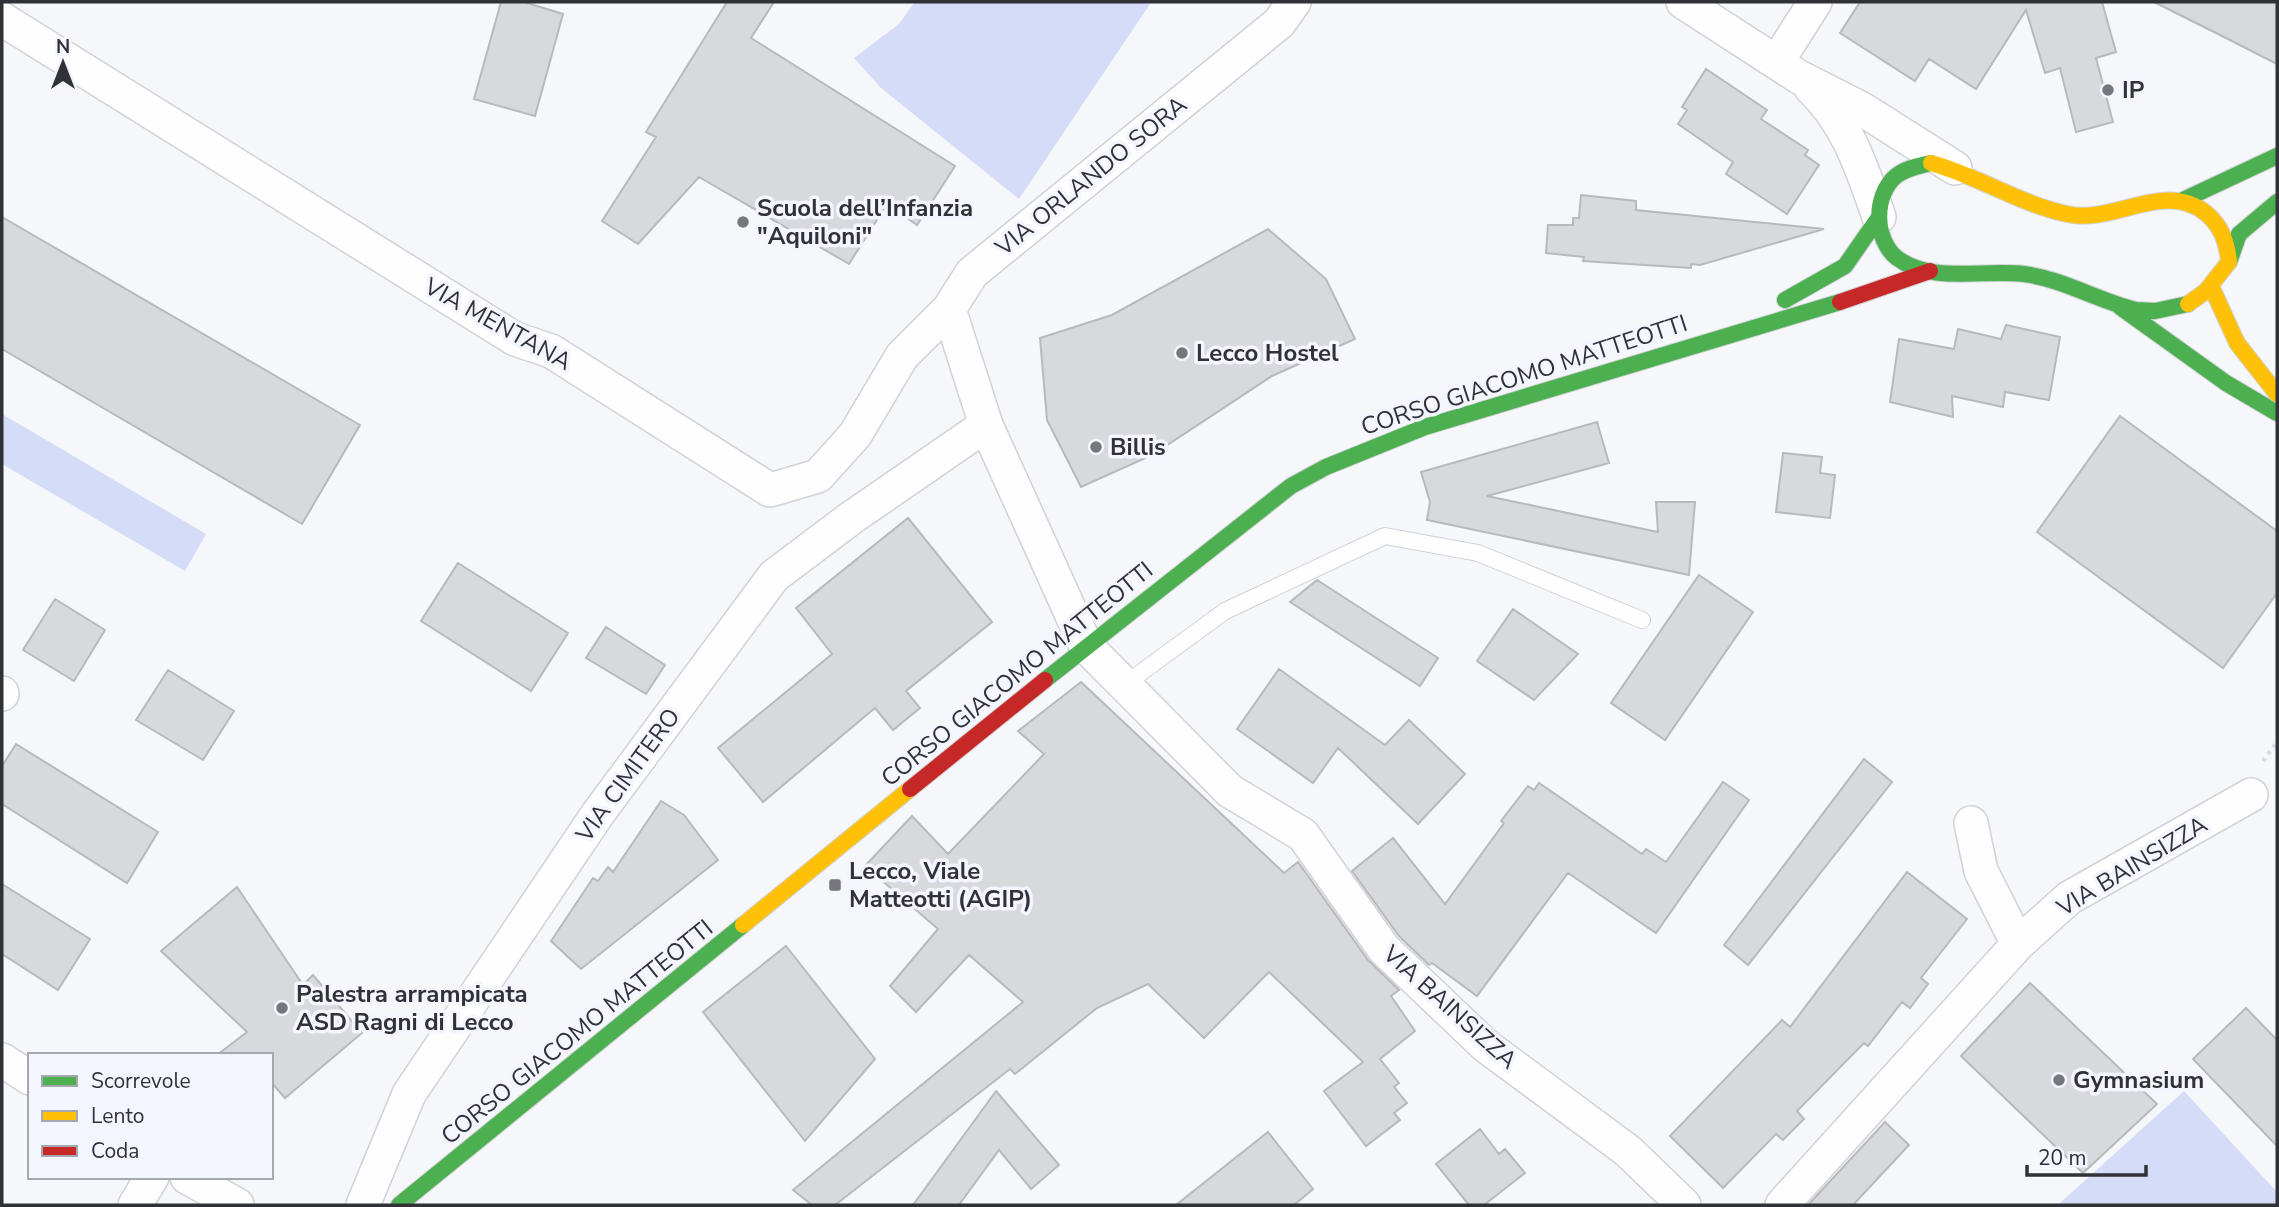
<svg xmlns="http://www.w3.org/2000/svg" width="2279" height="1207" font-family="'Nunito Sans',sans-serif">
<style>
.green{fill:#d4dcf7}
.building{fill:#d8d9dd;stroke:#b8b9bd;stroke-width:2}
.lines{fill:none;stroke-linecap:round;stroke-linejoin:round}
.lane-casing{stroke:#d1d2d6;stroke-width:18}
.street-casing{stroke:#d1d2d6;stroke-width:36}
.fast-casing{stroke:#d1d2d6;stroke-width:18}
.slow-casing{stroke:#d1d2d6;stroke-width:18}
.jam-casing{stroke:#d1d2d6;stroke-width:18}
.path{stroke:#dcdcdd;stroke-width:4.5;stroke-dasharray:3.5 5;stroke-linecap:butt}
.lane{stroke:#fefefe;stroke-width:16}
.street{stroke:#fefefe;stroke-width:33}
.fast{stroke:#4caf50;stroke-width:16}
.slow{stroke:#ffc107;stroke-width:16}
.jam{stroke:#c62828;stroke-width:16}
.poi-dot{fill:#76777c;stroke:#f3f6fe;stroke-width:2.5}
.labels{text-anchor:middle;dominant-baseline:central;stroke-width:7;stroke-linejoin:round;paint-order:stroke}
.poi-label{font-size:24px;font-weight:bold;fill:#313237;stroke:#f3f6fe;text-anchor:start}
.street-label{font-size:24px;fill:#313237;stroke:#f3f6fe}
</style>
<rect width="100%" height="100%" fill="#f6f7fb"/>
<!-- green -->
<path class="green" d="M 915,2 L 1146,2 L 1150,4 L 1019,199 L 881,88 L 854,58 L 899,24 Z
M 2,414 L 206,534 L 185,571 L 2,464 Z
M 2184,1091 L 2277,1192 L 2277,1205 L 2063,1205 L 2060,1203 Z"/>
<!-- building -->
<path class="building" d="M 501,2 L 524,2 L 563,14 L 535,116 L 474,99 Z
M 727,2 L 774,2 L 751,38 L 955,166 L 917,225 L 887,204 L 849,264 L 699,177 L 638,244 L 602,221 L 656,137 L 646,132 Z
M 1860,2 L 2102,2 L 2116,52 L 2096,58 L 2113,122 L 2076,132 L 2060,68 L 2045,73 L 2026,10 L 1976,89 L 1929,59 L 1915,81 L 1840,33 Z
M 2154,2 L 2277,2 L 2277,64 L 2226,38 Z
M 1706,69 L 1767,110 L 1761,119 L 1808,150 L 1805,155 L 1819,165 L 1787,214 L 1726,174 L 1733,162 L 1678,124 L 1687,110 L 1682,107 Z
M 1581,195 L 1636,201 L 1636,210 L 1824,229 L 1700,265 L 1691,264 L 1691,268 L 1583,261 L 1584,257 L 1546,253 L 1548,225 L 1573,225 L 1573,218 L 1579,218 Z
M 2,217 L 360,425 L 302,524 L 2,349 Z
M 1268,229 L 1326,279 L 1355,339 L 1272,376 L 1152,455 L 1081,487 L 1047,420 L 1040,338 L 1112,315 Z
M 2006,325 L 2060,337 L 2049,400 L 2005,392 L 2003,407 L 1952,396 L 1953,417 L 1890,402 L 1899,339 L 1954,349 L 1958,329 L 2001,339 Z
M 2120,416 L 2277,531 L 2277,593 L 2223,668 L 2037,532 Z
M 1597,422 L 1609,463 L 1487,496 L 1658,532 L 1656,502 L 1695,502 L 1689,575 L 1427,520 L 1430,502 L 1421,472 Z
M 1783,453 L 1822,457 L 1820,473 L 1835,475 L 1830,518 L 1776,512 Z
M 908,518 L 992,622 L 906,691 L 920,708 L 893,730 L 875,708 L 763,802 L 718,748 L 832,654 L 796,608 Z
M 458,563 L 568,633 L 531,691 L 421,621 Z
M 1699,575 L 1753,612 L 1665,740 L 1611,703 Z
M 1317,580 L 1438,658 L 1420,686 L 1290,602 Z
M 55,599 L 105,630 L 74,681 L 23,650 Z
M 1513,609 L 1578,654 L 1534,700 L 1477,661 Z
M 606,627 L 665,665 L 646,694 L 586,658 Z
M 1279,669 L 1385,745 L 1409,720 L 1465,774 L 1418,824 L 1338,748 L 1313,783 L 1237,729 Z
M 168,670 L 234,711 L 203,760 L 136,720 Z
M 1081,682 L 1284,873 L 1298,862 L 1368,960 L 1399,990 L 1391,996 L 1415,1031 L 1380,1059 L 1399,1083 L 1394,1087 L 1407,1103 L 1394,1113 L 1400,1120 L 1366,1146 L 1324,1091 L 1363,1062 L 1269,972 L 1204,1038 L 1148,984 L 1097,1008 L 1015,1074 L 1010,1069 L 835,1205 L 812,1205 L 793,1190 L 1023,1002 L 969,955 L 916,1012 L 890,986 L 938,929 L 865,866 L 912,816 L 948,854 L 1044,754 L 1018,731 Z
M 16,744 L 158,832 L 127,883 L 2,804 L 2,766 Z
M 1864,759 L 1892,782 L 1748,965 L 1724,945 Z
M 1723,782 L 1749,800 L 1656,933 L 1568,873 L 1477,996 L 1432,963 L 1429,965 L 1399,936 L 1352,871 L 1393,838 L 1445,904 L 1504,823 L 1501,821 L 1528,786 L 1534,790 L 1539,783 L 1642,854 L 1646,849 L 1666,862 Z
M 661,801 L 684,815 L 718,860 L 581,969 L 551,941 L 593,878 L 598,881 L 608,867 L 613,872 Z
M 1907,872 L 1967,919 L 1921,978 L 1928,984 L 1910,1008 L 1902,1002 L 1868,1046 L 1864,1043 L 1797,1111 L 1804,1119 L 1783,1140 L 1776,1134 L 1723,1188 L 1670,1136 L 1782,1020 L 1790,1027 Z
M 2,884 L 90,939 L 58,990 L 2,954 Z
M 237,887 L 303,985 L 313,975 L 362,1033 L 285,1098 L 271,1082 L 271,1055 L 217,1055 L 247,1032 L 161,951 Z
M 786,946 L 875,1059 L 805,1141 L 703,1012 Z
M 2030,983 L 2157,1104 L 2083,1173 L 1961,1056 Z
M 2246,1008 L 2277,1040 L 2277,1146 L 2193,1059 Z
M 996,1091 L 1059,1165 L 1031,1189 L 999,1150 L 959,1205 L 913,1205 Z
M 1885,1122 L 1909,1145 L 1853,1205 L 1808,1205 Z
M 1480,1129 L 1499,1154 L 1505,1149 L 1525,1173 L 1484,1205 L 1469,1205 L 1436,1164 Z
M 1268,1132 L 1313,1189 L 1294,1205 L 1176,1205 Z"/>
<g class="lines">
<defs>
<path id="lane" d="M 1124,685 L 1225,611 L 1385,536 L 1478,553 L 1642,620"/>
<path id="street" d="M 1294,2 L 1279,23 L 972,273 L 949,309 L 986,425 L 1086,646 L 1230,791 L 1303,835 L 1384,949 L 1486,1046 L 1628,1151 L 1684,1205
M 1683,2 L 1799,77 L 1862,109 L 1955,168
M 2,19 L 515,339 L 551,351 L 770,490 L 818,476 L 855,435 L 902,356 L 949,309
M 1777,62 L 1815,2
M 1811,88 C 1848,123 1863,171 1879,217
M 2,694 L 2,693
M 1971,823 L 1981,871 L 2018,944
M 2,1060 L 30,1078
M 187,1177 L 237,1205
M 135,1205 L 152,1177
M 363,1205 L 409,1094 L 597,815 L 774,576 L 851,518 L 986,425
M 1782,1205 L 2018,944 L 2069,898 L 2251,795"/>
<path id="fast" d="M 1931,163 C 1919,166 1906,168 1896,176 C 1873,195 1874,240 1897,258 C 1931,284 1984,269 2024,274 C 2063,279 2098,301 2136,310 L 2155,311 L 2188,304
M 2181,201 L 2277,156
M 2229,262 L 2239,234 L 2277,202
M 1785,300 L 1845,266 L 1879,217
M 2120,307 L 2226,383 L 2277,413
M 1045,680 L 1291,486 L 1326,467 L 1425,427 L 1840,302
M 399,1205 L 743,925"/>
<path id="slow" d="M 1931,163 C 1978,176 2020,204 2067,214 C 2114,225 2165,179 2207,214 C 2222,227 2227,243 2229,262 L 2206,291 L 2188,304
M 2211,286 L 2237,343 L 2277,394
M 743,925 L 910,789"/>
<path id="jam" d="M 1840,302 L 1930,271
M 910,789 L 1045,680"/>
</defs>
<!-- lane casing -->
<use href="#lane" class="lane-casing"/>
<!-- street casing -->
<use href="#street" class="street-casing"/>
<!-- fast casing -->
<use href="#fast" class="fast-casing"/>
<!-- slow casing -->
<use href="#slow" class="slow-casing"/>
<!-- jam casing -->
<use href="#jam" class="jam-casing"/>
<!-- path -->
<path class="path" d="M 2263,761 L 2277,742"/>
<!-- lane -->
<use href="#lane" class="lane"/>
<!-- street -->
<use href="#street" class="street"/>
<!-- fast -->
<use href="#fast" class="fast"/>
<!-- slow -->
<use href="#slow" class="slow"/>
<!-- jam -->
<use href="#jam" class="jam"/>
</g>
<!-- markers -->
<g class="poi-dot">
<circle cx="2108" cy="90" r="7"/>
<circle cx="743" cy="222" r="7"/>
<circle cx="1182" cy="353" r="7"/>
<circle cx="1096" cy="447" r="7"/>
<rect x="828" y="878" width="14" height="14" rx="3.5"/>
<circle cx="282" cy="1008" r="7"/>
<circle cx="2059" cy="1080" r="7"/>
</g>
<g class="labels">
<!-- poi labels -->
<g class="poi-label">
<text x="2122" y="90">IP</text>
<text x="757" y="208">Scuola dell’Infanzia<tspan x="757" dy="28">"Aquiloni"</tspan></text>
<text x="1196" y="353">Lecco Hostel</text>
<text x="1110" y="447">Billis</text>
<text x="849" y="871">Lecco, Viale<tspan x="849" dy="28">Matteotti (AGIP)</tspan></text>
<text x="296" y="994">Palestra arrampicata<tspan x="296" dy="28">ASD Ragni di Lecco</tspan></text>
<text x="2073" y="1080">Gymnasium</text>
</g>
<!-- street labels -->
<g class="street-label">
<text transform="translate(1091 176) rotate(-39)">VIA ORLANDO SORA</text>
<text transform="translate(498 324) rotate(29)">VIA MENTANA</text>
<text transform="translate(1524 375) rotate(-18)">CORSO GIACOMO MATTEOTTI</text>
<text transform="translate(1017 674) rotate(-39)">CORSO GIACOMO MATTEOTTI</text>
<text transform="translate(628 775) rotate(-54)">VIA CIMITERO</text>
<text transform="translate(2132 866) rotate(-31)">VIA BAINSIZZA</text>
<text transform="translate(1450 1007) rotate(42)">VIA BAINSIZZA</text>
<text transform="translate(577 1032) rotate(-39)">CORSO GIACOMO MATTEOTTI</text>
</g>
</g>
<!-- border -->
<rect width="2279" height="1207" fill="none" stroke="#313237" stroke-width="7"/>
<!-- legend -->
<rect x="28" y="1053" width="245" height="126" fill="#f3f6fe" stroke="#a5a8ae" stroke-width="2"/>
<rect x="42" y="1076" width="35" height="10" fill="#4caf50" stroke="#a5a8ae" stroke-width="2"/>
<text x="91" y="1088" font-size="21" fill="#313237">Scorrevole</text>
<rect x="42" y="1111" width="35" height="10" fill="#ffc107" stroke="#a5a8ae" stroke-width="2"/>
<text x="91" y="1123" font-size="21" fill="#313237">Lento</text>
<rect x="42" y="1146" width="35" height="10" fill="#c62828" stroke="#a5a8ae" stroke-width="2"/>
<text x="91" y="1158" font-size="21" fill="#313237">Coda</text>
<!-- north arrow -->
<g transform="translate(63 63)" stroke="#f3f6fe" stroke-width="5" paint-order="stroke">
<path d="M0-5L12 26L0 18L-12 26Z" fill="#313237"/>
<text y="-10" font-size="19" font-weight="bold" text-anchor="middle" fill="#313237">N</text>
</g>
<!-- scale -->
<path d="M2027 1165v10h119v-10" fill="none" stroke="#313237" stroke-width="3.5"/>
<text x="2038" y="1165" font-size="21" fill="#313237" stroke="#f3f6fe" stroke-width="5" paint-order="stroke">20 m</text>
</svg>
